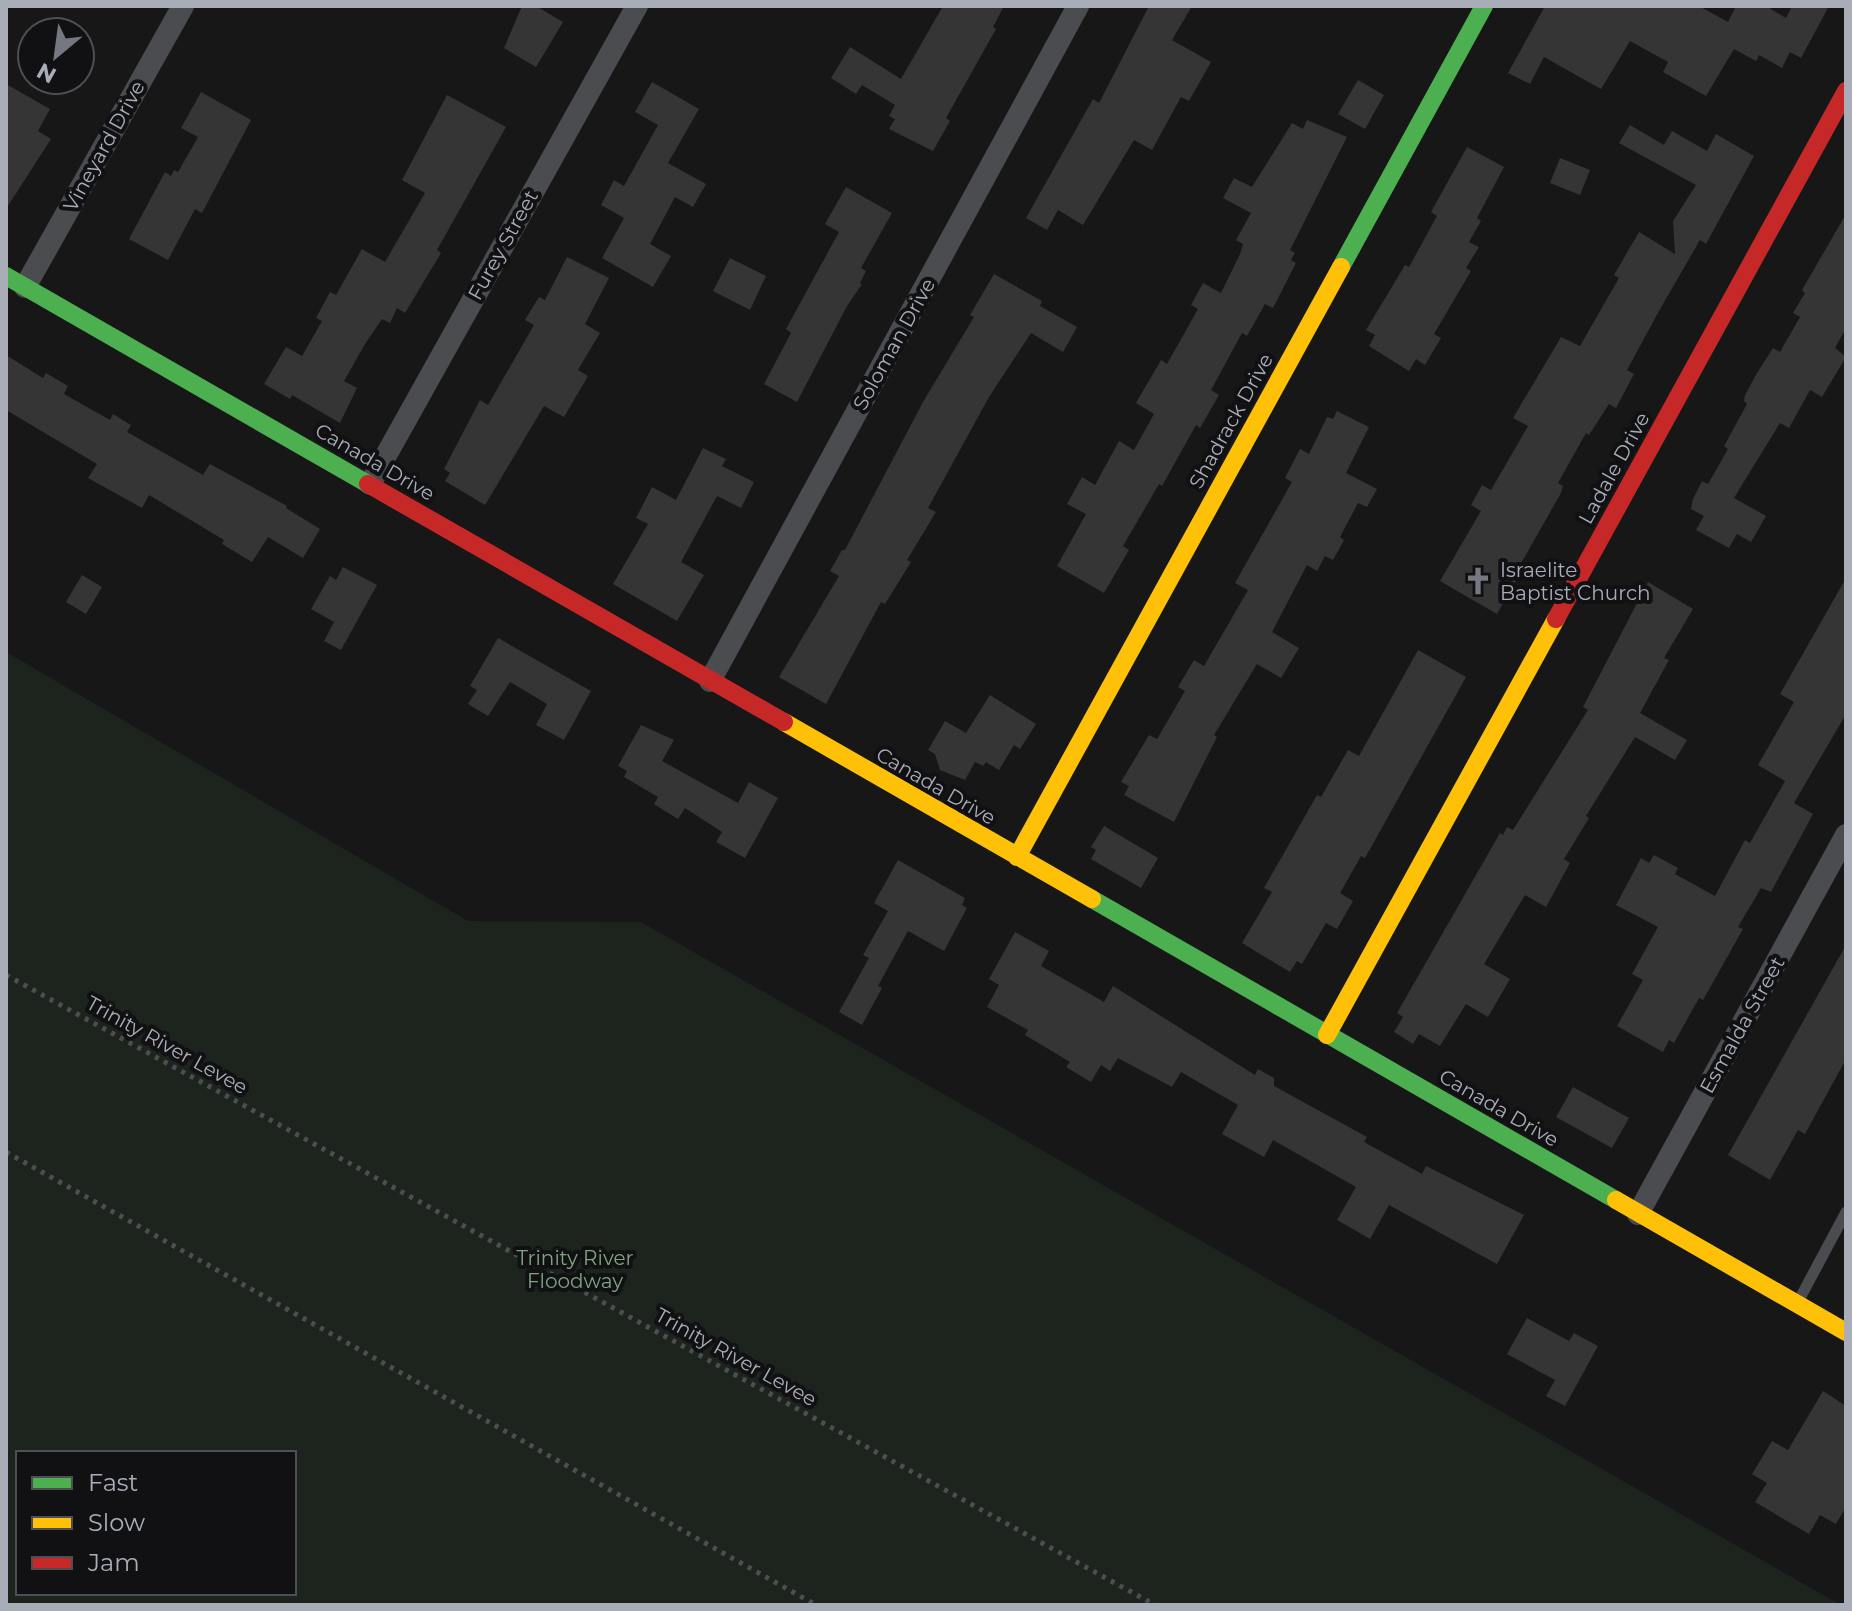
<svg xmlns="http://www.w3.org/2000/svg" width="1852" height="1611" font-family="Montserrat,sans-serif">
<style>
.green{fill:#1d241e;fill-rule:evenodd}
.building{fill:#353536}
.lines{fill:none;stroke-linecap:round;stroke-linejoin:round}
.path{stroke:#4d4e52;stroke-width:5;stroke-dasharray:4 6;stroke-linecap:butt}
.lane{stroke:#4b4c50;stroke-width:11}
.street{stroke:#4b4c50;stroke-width:22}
.fast{stroke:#4caf50;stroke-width:18}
.slow{stroke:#ffc107;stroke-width:18}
.jam{stroke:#c62828;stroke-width:18}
.labels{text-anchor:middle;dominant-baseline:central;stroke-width:8;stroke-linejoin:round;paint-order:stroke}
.street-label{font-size:20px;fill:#a8adb8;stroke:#111113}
.poi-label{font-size:20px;fill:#a8adb8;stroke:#111113;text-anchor:start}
.park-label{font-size:20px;fill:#7fa381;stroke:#111113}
</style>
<rect width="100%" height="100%" fill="#171717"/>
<!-- green -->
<path class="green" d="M 6,652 L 468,921 L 641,922 L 1841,1605 L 6,1605 ZM 18,1453 L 294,1453 L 294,1593 L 18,1593 Z"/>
<!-- building -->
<path class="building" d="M 522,6 L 536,6 L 563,22 L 536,67 L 504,48 Z
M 943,6 L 1004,6 L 993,27 L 996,29 L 946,118 L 950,121 L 933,151 L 889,129 L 895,119 L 889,116 L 895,105 L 862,85 L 856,94 L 831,78 L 850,47 L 901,79 Z
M 1149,6 L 1192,6 L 1172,40 L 1211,62 L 1189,101 L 1181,97 L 1152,150 L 1134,140 L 1083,225 L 1058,210 L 1047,230 L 1026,218 L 1093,99 L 1099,103 Z
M 1545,6 L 1699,6 L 1728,22 L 1736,6 L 1766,6 L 1786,18 L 1792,6 L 1829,6 L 1801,58 L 1790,52 L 1782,68 L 1759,55 L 1756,61 L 1734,49 L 1706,96 L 1663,72 L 1668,62 L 1630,41 L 1601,89 L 1544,57 L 1530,84 L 1508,73 Z
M 1358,80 L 1384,95 L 1365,129 L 1338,114 Z
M 652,82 L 699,109 L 668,163 L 706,184 L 693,207 L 675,197 L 650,244 L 671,256 L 653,287 L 602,258 L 624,218 L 601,205 L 614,180 L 624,186 L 658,125 L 635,112 Z
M 6,84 L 50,109 L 38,131 L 51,139 L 6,209 Z
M 201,92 L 251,120 L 202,213 L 195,209 L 168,260 L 129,239 L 165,172 L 171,176 L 174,170 L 178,172 L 198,137 L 181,128 Z
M 447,95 L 506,127 L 437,250 L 441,253 L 405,313 L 397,308 L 390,323 L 382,319 L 365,344 L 344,381 L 357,388 L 340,423 L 292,395 L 290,399 L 264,384 L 286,347 L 302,356 L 322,321 L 316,318 L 330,292 L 336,295 L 362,249 L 385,262 L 425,193 L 402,180 Z
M 1307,120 L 1347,137 L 1290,250 L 1295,253 L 1291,260 L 1296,263 L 1273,308 L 1265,304 L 1247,336 L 1242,333 L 1211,390 L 1219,395 L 1200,428 L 1196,425 L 1162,486 L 1159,484 L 1123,546 L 1129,550 L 1104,593 L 1057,566 L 1086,514 L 1067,504 L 1082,477 L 1095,485 L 1119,441 L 1134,450 L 1154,414 L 1136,403 L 1161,360 L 1167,364 L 1198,309 L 1191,305 L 1203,283 L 1221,293 L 1240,254 L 1243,244 L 1236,240 L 1251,213 L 1223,198 L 1234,178 L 1252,187 L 1292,123 L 1303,129 Z
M 1630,125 L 1664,145 L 1672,131 L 1707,151 L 1716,134 L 1754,156 L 1706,244 L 1700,240 L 1659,311 L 1627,370 L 1634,374 L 1616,408 L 1609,404 L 1589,435 L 1586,433 L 1558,483 L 1563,486 L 1561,493 L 1512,579 L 1516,581 L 1497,614 L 1440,581 L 1481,511 L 1471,505 L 1482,485 L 1491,490 L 1528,426 L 1513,418 L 1561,337 L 1580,346 L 1619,278 L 1614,275 L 1639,232 L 1675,254 L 1673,221 L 1696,185 L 1619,143 Z
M 1467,147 L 1504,167 L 1477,218 L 1481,221 L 1469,242 L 1479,247 L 1466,268 L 1471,271 L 1434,334 L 1441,338 L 1425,365 L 1416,359 L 1409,371 L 1369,346 L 1375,335 L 1366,330 L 1405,265 L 1409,267 L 1437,216 L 1431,212 Z
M 1560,158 L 1590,170 L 1580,195 L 1550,183 Z
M 846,187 L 892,213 L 861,268 L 866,271 L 860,283 L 862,284 L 847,306 L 797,402 L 764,384 L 791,333 L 786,329 L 839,232 L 825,224 Z
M 1846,214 L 1846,328 L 1835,348 L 1846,357 L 1822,397 L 1810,390 L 1789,428 L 1780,423 L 1734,498 L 1766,516 L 1751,542 L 1737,534 L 1729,548 L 1696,530 L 1704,516 L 1691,509 L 1693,499 L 1702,481 L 1708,484 L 1728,449 L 1724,446 L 1747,404 L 1744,401 L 1745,395 L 1757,373 L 1773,348 L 1780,352 L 1800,317 L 1793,313 L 1805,293 L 1802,290 Z
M 567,257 L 609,278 L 585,324 L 600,333 L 578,370 L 588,376 L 564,417 L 544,406 L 485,505 L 445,481 L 450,473 L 444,469 L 480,400 L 488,405 L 534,325 L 525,320 L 539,297 L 545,300 Z
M 730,258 L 766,276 L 750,310 L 713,291 Z
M 994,274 L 1042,301 L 1040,306 L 1077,327 L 1063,352 L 1031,333 L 989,397 L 928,508 L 936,512 L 907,560 L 911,562 L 885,604 L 881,602 L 826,704 L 779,677 L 839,576 L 830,571 L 842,550 L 845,550 L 923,402 L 974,317 L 970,315 Z
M 6,355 L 43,378 L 46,373 L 68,386 L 64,394 L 110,420 L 113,414 L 131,425 L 127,432 L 203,475 L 210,464 L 287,506 L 286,508 L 320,529 L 303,558 L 268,537 L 252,562 L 222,544 L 224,540 L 149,495 L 142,508 L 88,478 L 97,464 L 6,410 Z
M 1337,411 L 1369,427 L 1346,473 L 1377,489 L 1367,507 L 1358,503 L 1340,537 L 1344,540 L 1333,560 L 1325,556 L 1317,571 L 1307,565 L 1272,632 L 1299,648 L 1281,678 L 1257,664 L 1214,735 L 1217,737 L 1174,822 L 1124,795 L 1129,786 L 1121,782 L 1149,735 L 1157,739 L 1185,691 L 1178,687 L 1194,660 L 1204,666 L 1248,590 L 1235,583 L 1292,482 L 1285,478 L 1300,449 L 1309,454 L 1327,417 L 1333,419 Z
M 703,448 L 726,459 L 722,466 L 754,482 L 741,508 L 717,496 L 681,562 L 704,575 L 677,621 L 613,584 L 648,524 L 636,518 L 652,487 L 676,500 Z
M 343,567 L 377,585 L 341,650 L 324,641 L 334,622 L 311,609 L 330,576 L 336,580 Z
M 82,575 L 102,587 L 86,614 L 66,602 Z
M 1846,578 L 1846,714 L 1794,803 L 1813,814 L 1771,892 L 1761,888 L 1738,927 L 1743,929 L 1703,1000 L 1699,998 L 1674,1043 L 1669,1040 L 1663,1052 L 1617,1026 L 1643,980 L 1632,974 L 1658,927 L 1616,905 L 1641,858 L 1649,863 L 1654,855 L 1678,868 L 1675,874 L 1715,896 L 1745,840 L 1750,843 L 1785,781 L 1758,765 L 1794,702 L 1780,694 Z
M 1648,582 L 1693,609 L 1664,658 L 1669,660 L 1640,713 L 1687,740 L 1675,760 L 1635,737 L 1586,816 L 1589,818 L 1564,859 L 1570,863 L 1546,907 L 1525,895 L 1484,964 L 1510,979 L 1488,1017 L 1466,1004 L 1440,1046 L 1419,1034 L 1413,1044 L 1394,1032 L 1403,1017 L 1397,1013 L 1500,833 L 1503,835 L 1507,827 L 1513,830 L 1588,710 L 1583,707 Z
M 498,638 L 591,691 L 564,740 L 536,725 L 547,704 L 510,682 L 488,716 L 468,704 L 477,690 L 470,686 Z
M 1418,650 L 1466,677 L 1365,858 L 1361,856 L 1340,893 L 1353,901 L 1337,929 L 1326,923 L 1302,964 L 1297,961 L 1290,972 L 1242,943 L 1272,892 L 1264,888 L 1317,795 L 1321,797 L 1348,750 L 1359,756 Z
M 990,695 L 1036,724 L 1020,749 L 1014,745 L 999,770 L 986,762 L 983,766 L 975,762 L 965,780 L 940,770 L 935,754 L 928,750 L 945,721 L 966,733 Z
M 641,725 L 674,740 L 662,761 L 738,803 L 749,782 L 778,798 L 745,858 L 716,842 L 722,832 L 685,808 L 678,819 L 654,804 L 658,797 L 624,777 L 627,771 L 618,766 Z
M 1104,826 L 1158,858 L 1141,888 L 1091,859 L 1096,850 L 1091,847 Z
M 898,860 L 965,898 L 962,905 L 967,908 L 944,951 L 908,931 L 878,986 L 882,988 L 862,1025 L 839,1012 L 869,958 L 863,955 L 888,911 L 874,903 Z
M 1015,932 L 1049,951 L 1041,966 L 1104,1002 L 1113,986 L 1255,1075 L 1258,1069 L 1274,1078 L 1274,1086 L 1367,1137 L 1364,1142 L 1422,1174 L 1426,1166 L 1524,1215 L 1497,1264 L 1389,1205 L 1370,1239 L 1337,1220 L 1356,1187 L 1273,1140 L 1264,1157 L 1222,1134 L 1238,1105 L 1181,1072 L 1172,1087 L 1118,1058 L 1110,1071 L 1101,1065 L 1091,1082 L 1066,1067 L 1070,1062 L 1025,1035 L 1028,1030 L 987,1007 L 999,985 L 989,979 Z
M 1846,945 L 1846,1059 L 1805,1134 L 1798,1130 L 1770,1180 L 1728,1155 Z
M 1573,1087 L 1629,1118 L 1612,1148 L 1556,1117 Z
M 1527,1318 L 1569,1341 L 1574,1333 L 1598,1346 L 1565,1406 L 1546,1396 L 1555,1380 L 1507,1354 Z
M 1823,1391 L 1846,1406 L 1846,1507 L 1836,1524 L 1820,1515 L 1809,1534 L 1755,1502 L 1767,1483 L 1752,1474 L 1772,1441 L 1788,1450 Z"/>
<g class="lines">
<!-- path -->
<path class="path" d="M 6,975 L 1155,1605
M 6,1152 L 816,1605"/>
<!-- lane -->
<path class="lane" d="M 1799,1300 L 1846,1212"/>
<!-- street -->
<path class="street" d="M 25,287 L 183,6
M 370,484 L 637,6
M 710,681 L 1078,6
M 1638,1214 L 1846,835"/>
<!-- fast -->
<path class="fast" d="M 1341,267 L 1484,6
M 6,276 L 368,484
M 1092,899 L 1616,1200"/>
<!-- slow -->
<path class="slow" d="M 784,722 L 1092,899
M 1017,857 L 1341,267
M 1327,1035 L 1556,619
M 1616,1200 L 1846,1332"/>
<!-- jam -->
<path class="jam" d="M 368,484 L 784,722
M 1556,619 L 1846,91"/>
</g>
<!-- icons -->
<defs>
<symbol id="church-bare" viewBox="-9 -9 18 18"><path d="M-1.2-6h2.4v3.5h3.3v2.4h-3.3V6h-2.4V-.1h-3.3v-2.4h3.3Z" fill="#757880" stroke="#111113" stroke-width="2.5" paint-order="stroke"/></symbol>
</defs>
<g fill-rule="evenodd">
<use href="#church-bare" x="1458" y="561" width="40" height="40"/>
</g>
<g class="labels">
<!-- street labels -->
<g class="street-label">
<text transform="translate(104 146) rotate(-61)">Vineyard Drive</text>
<text transform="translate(503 245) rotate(-61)">Furey Street</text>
<text transform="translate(894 344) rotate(-61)">Soloman Drive</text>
<text transform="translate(1231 421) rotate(-61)">Shadrack Drive</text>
<text transform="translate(375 462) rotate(30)">Canada Drive</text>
<text transform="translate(1614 468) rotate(-61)">Ladale Drive</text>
<text transform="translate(936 786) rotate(30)">Canada Drive</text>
<text transform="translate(1742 1025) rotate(-61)">Esmalda Street</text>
<text transform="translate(167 1045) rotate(29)">Trinity River Levee</text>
<text transform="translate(1499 1108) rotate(30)">Canada Drive</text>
<text transform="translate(736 1357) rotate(29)">Trinity River Levee</text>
</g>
<!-- poi labels -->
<g class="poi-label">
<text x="1500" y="570">Israelite<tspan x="1500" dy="23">Baptist Church</tspan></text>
</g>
<!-- park labels -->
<g class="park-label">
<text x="575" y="1258">Trinity River<tspan x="575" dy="23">Floodway</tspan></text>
</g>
</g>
<!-- border -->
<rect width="1852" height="1611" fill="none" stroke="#a8adb8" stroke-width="16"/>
<!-- legend -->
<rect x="16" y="1451" width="280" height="144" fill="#111113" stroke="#4d4f55" stroke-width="2"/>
<rect x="32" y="1477" width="40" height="12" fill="#4caf50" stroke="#4d4f55" stroke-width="2"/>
<text x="88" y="1491" font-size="24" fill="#a8adb8">Fast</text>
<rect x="32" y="1517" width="40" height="12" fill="#ffc107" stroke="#4d4f55" stroke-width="2"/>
<text x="88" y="1531" font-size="24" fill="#a8adb8">Slow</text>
<rect x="32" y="1557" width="40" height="12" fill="#c62828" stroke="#4d4f55" stroke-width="2"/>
<text x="88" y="1571" font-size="24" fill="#a8adb8">Jam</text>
<!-- north arrow -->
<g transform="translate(56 56) rotate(209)"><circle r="38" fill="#111113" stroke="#4d4f55" stroke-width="2"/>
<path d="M0-6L14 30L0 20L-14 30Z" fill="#757880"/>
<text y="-12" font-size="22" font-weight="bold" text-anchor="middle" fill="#a8adb8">N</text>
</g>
</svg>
